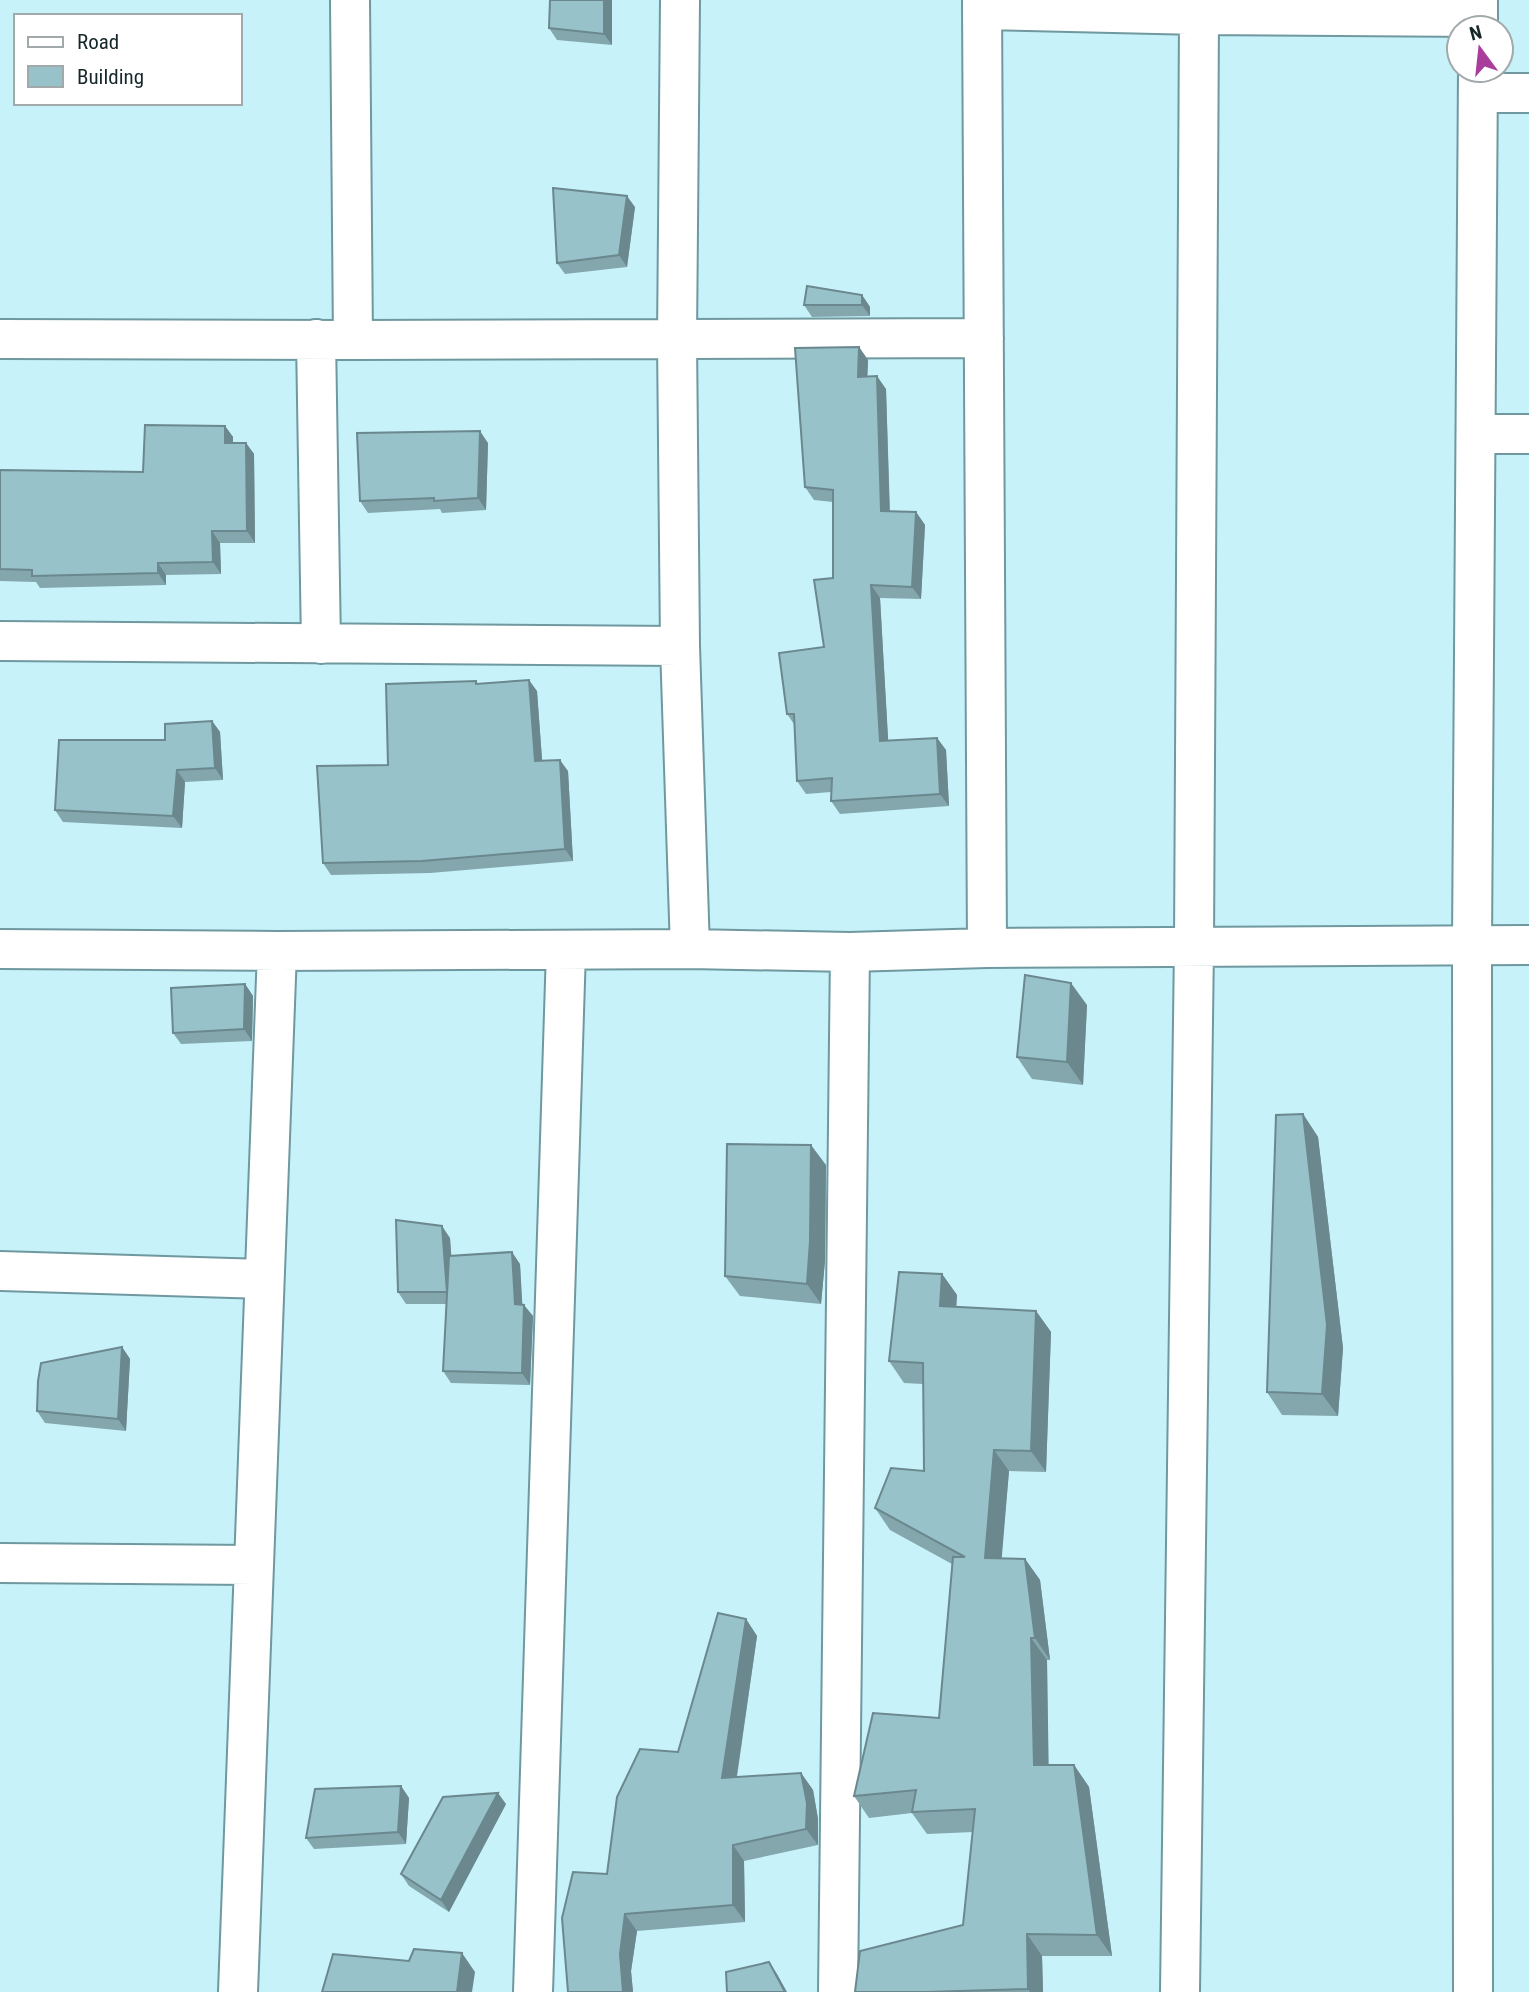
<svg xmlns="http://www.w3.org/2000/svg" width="1529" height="1992" font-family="'Roboto Condensed',sans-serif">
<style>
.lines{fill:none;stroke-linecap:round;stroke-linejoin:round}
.street-casing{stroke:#6f989f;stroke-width:42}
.secondary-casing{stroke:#6f989f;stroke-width:42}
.street{stroke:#fff;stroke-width:38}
.secondary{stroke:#fff;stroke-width:38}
.wall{fill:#83a7ad}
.shaded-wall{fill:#6a888d}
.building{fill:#98c2c9;stroke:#6a888d;stroke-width:2}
</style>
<rect width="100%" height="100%" fill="#c7f2fa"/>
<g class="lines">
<defs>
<path id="street" d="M 350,0 L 353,340 L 984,338
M 680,0 L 677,339 L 680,646 L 690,949
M 982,0 L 987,948
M 982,10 L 1199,15 L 1478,17
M 1479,93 L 1529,93
M 0,339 L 353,340
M 316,339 L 321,644
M 1476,434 L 1529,434
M 0,641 L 680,646
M 0,949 L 277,951 L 690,949 L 850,952 L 987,948 L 1529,945
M 0,1271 L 264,1279
M 0,1563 L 253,1565
M 238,1992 L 277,951
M 533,1992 L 566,950
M 838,1992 L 850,952
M 1180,1992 L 1194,946 L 1199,15"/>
<path id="secondary" d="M 1478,0 L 1478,28
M 1473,1992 L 1472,945 L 1478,70"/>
</defs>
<!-- street casing -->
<use href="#street" class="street-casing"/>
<!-- secondary casing -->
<use href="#secondary" class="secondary-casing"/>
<!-- street -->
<use href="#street" class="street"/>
<!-- secondary -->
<use href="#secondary" class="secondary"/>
</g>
<!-- wall -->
<path class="wall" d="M 612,0 L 612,45 L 557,40 L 549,28 Z
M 635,207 L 627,267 L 565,274 L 557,263 Z
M 862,295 L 870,307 L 870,316 L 812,317 L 804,305 Z
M 859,347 L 868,360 L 867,376 L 886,389 L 890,511 L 916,512 L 925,525 L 921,599 L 880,598 L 888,741 L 937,738 L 946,750 L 949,806 L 840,814 L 831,801 L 831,792 L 806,794 L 797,781 L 794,724 L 787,714 L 824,647 L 833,578 L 833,502 L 814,500 L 805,487 Z
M 225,426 L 233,437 L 233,443 L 246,443 L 254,454 L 255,543 L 220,543 L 221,574 L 166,575 L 166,585 L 40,588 L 36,582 L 0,581 L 0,470 L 143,472 Z
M 488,443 L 486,510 L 442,513 L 440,509 L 368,513 L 360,501 Z
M 476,681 L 478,684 L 537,691 L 542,760 L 568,771 L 573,861 L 430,873 L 331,875 L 323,863 L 388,765 Z
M 212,721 L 220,732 L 223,780 L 185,782 L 182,828 L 63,822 L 55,810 L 165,740 Z
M 245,984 L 253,996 L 252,1041 L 181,1044 L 173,1033 Z
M 1087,1005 L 1083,1085 L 1032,1079 L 1017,1057 Z
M 1303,1114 L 1318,1137 L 1343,1348 L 1338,1416 L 1282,1415 L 1267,1392 Z
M 826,1165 L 825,1261 L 821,1304 L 740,1296 L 725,1276 Z
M 450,1238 L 451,1256 L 520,1264 L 522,1305 L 533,1316 L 530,1385 L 451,1383 L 443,1371 L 446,1304 L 406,1304 L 398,1292 Z
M 942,1274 L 957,1295 L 956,1307 L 1036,1311 L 1051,1332 L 1046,1472 L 1009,1471 L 1001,1558 L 1025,1559 L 1040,1580 L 1050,1660 L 1047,1660 L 1048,1765 L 1074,1765 L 1089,1787 L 1112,1956 L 1042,1956 L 1043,1992 L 855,1992 L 963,1925 L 973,1832 L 927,1834 L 912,1813 L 869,1818 L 854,1796 L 939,1718 L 952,1564 L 890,1530 L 875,1508 L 924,1471 L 923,1384 L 904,1383 L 889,1361 Z
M 122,1347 L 130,1359 L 126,1431 L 45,1423 L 37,1411 Z
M 746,1619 L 757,1636 L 737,1777 L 801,1773 L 813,1790 L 818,1819 L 818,1845 L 744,1861 L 745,1922 L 637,1931 L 631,1971 L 633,1992 L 568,1992 L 607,1874 L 678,1752 Z
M 401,1786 L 409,1798 L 406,1844 L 314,1849 L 306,1838 Z
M 506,1804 L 449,1912 L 409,1886 L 401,1874 Z"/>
<!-- shaded-wall -->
<path class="shaded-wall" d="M 604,0 L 612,0 L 612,45 L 604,34 Z
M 627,196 L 635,207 L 627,267 L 619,255 Z
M 862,295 L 870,307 L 870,316 L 862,305 Z
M 859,347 L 868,360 L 867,389 L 858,377 Z
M 877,376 L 886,389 L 890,524 L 881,511 Z
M 225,426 L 233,437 L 233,454 L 225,443 Z
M 480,431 L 488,443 L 486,510 L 478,498 Z
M 246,443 L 254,454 L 255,543 L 247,531 Z
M 916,512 L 925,525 L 921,599 L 912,587 Z
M 212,531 L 220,543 L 221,574 L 213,562 Z
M 158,563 L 166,575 L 166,585 L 158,573 Z
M 871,585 L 880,598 L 889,754 L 880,741 Z
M 529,680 L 537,691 L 543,772 L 535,761 Z
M 212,721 L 220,732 L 223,780 L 215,768 Z
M 937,738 L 946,750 L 949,806 L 940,794 Z
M 560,760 L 568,771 L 573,861 L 565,849 Z
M 177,770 L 185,782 L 182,828 L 173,816 Z
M 1071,983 L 1087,1005 L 1083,1085 L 1067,1062 Z
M 245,984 L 253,996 L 252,1041 L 244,1029 Z
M 1303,1114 L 1318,1137 L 1343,1348 L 1338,1416 L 1322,1394 Z
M 811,1145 L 826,1165 L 825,1261 L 821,1304 L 807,1284 Z
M 442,1226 L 450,1238 L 455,1304 L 447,1292 Z
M 512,1252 L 520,1264 L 523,1316 L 515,1304 Z
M 942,1274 L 957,1295 L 955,1327 L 940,1306 Z
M 524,1305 L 533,1316 L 530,1385 L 522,1373 Z
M 1036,1311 L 1051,1332 L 1046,1472 L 1031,1451 Z
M 122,1347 L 130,1359 L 126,1431 L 118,1419 Z
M 994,1450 L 1009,1471 L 1000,1579 L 985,1558 Z
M 1025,1559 L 1040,1580 L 1050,1660 L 1035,1638 Z
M 746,1619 L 757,1636 L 734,1794 L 722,1778 Z
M 1031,1638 L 1047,1660 L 1049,1786 L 1034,1765 Z
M 1074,1765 L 1089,1787 L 1112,1956 L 1097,1935 Z
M 801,1773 L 813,1790 L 818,1819 L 818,1845 L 806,1829 Z
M 401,1786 L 409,1798 L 406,1844 L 398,1832 Z
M 498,1793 L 506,1804 L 449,1912 L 441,1900 Z
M 733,1845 L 744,1861 L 745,1922 L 733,1905 Z
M 625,1914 L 637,1931 L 631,1971 L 633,1992 L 623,1992 L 620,1954 Z
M 1027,1934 L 1042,1956 L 1043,1992 L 1030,1992 L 1028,1989 Z
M 462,1953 L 475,1972 L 472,1992 L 457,1992 Z
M 769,1962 L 777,1974 L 787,1992 L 785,1992 Z"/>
<!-- building -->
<path class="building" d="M 550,0 L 604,0 L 604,34 L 549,28 Z
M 553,188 L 627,196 L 619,255 L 557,263 Z
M 807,286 L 862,295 L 862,305 L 804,305 Z
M 859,347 L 858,377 L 877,376 L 881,511 L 916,512 L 912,587 L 871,585 L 880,741 L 937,738 L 940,794 L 831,801 L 832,778 L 797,781 L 794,714 L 787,714 L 779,653 L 824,647 L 814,580 L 833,578 L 833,490 L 805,487 L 795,348 Z
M 145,425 L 225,426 L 225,443 L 246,443 L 247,531 L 212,531 L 213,562 L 158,563 L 158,573 L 32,576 L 32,570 L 0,569 L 0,470 L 143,472 Z
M 480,431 L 478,498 L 434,501 L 434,498 L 360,501 L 357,433 Z
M 529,680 L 535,761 L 560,760 L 565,849 L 422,861 L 323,863 L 317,766 L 388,765 L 386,684 L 476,681 L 476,684 Z
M 212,721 L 215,768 L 177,770 L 173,816 L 55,810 L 59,740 L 165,740 L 165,724 Z
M 1025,975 L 1071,983 L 1067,1062 L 1017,1057 Z
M 245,984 L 244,1029 L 173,1033 L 171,988 Z
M 1303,1114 L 1327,1325 L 1322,1394 L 1267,1392 L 1276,1115 Z
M 727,1144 L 811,1145 L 810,1241 L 807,1284 L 725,1276 Z
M 396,1220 L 442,1226 L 447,1292 L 398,1292 Z
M 512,1252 L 515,1304 L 524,1305 L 522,1373 L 443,1371 L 449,1256 Z
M 899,1272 L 942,1274 L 940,1306 L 1036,1311 L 1031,1451 L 994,1450 L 985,1558 L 1025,1559 L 1035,1638 L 1031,1638 L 1034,1765 L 1074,1765 L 1097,1935 L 1027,1934 L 1028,1989 L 926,1992 L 855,1992 L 860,1951 L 963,1925 L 975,1809 L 912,1812 L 916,1790 L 854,1796 L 873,1713 L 939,1718 L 953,1557 L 965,1557 L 875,1508 L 891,1468 L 924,1471 L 923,1363 L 889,1361 Z
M 122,1347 L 118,1419 L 37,1411 L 38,1381 L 41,1363 Z
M 718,1613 L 746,1619 L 722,1778 L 801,1773 L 807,1803 L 806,1829 L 733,1845 L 733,1905 L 625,1914 L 620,1954 L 623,1992 L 568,1992 L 562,1918 L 573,1872 L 607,1874 L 617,1797 L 640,1749 L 678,1752 Z
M 401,1786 L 398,1832 L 306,1838 L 315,1789 Z
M 498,1793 L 441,1900 L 401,1874 L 443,1797 Z
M 414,1949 L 462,1953 L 457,1992 L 322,1992 L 333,1954 L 409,1961 Z
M 769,1962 L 785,1992 L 727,1992 L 726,1972 Z"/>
<!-- legend -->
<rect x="14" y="14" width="228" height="91" fill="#ffffff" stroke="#a2a9aa" stroke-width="2"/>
<rect x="28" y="37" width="35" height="10" fill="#ffffff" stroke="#a2a9aa" stroke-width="2"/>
<text x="77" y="49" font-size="21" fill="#16272a">Road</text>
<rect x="28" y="66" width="35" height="21" fill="#98c2c9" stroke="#a2a9aa" stroke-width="2"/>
<text x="77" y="84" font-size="21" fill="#16272a">Building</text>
<!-- north arrow -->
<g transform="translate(1480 49) rotate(345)"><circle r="33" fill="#ffffff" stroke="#a2a9aa" stroke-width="2"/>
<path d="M0-5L12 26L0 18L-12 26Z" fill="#aa3d9b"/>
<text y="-10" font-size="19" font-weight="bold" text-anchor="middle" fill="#16272a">N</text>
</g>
</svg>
